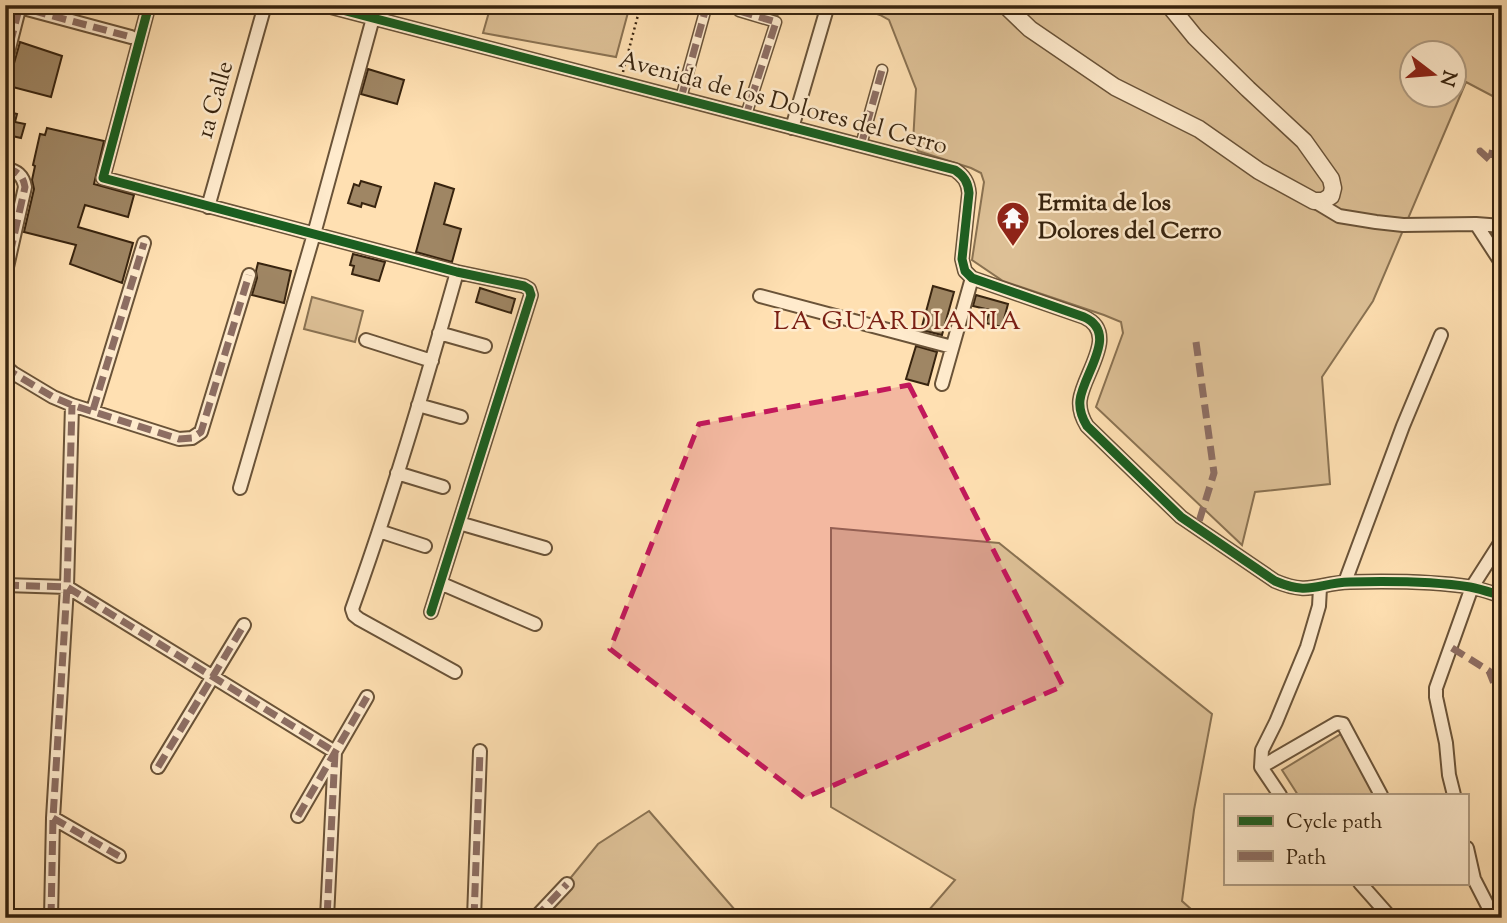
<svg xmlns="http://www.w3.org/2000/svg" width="1507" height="923" font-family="'Sorts Mill Goudy',serif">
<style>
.green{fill:#ddc096;stroke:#8a7252;stroke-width:2;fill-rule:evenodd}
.building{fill:#9f8664;stroke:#38240f;stroke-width:2}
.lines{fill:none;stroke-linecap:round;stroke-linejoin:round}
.pedestrian-casing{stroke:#6a5338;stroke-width:13}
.minor-casing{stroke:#6a5338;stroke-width:16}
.tertiary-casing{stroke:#6a5338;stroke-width:19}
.path{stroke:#38240f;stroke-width:2.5;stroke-dasharray:2 3.5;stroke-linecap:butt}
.pedestrian{stroke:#ffebcd;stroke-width:10}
.minor{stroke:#ffebcd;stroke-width:12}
.tertiary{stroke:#ffebcd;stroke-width:16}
.quiet{stroke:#8d6e63;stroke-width:7;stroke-dasharray:14 7;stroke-linecap:butt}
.cycleway-casing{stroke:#ffebcd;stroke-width:13}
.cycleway{stroke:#1b5e20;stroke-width:9}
.marked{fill:#c2185b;fill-opacity:0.2;stroke:#c2185b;stroke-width:5;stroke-dasharray:14 9;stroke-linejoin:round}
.labels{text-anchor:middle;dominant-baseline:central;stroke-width:5;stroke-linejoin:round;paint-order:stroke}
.street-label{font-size:24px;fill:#38240f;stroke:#ffebcd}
.poi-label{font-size:24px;font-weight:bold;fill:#38240f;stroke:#ffebcd;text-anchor:start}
.neighbourhood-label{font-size:26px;letter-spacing:2px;fill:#7a1f14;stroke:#ffebcd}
</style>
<rect width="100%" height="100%" fill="#ffe0b2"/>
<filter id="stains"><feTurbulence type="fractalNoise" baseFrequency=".00286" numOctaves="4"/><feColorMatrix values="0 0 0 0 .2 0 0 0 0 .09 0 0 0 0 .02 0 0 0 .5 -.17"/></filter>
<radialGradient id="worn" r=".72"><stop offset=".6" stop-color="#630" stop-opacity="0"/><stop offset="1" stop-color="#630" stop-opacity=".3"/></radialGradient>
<!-- green -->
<path class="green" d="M 491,5 L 630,5 L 616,57 L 483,33 Z
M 743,5 L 781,5 L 777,17 L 742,8 Z
M 851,5 L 1502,5 L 1502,101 L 1466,82 L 1373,301 L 1322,377 L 1330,484 L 1255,492 L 1242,545 L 1096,407 L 1123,333 L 1121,322 L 1104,315 L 1003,281 L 972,260 L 984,182 L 981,173 L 971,168 L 918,151 L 913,143 L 916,89 L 889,20 L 880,15 ZM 1412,52 L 1454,52 L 1454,94 L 1412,94 Z
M 312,297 L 363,311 L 355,342 L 304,329 Z
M 831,528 L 999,543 L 1212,714 L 1194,810 L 1182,901 L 1201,918 L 922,918 L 955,880 L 831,807 Z
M 1341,734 L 1377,795 L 1298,795 L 1282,770 Z
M 649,811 L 742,918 L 536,918 L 551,902 L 598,844 Z"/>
<!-- building -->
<path class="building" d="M 20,42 L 62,56 L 51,97 L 5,85 L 7,72 L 13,67 Z
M 368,69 L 404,80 L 397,104 L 361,94 Z
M 5,111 L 17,114 L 15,122 L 25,124 L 21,138 L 12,136 L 9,147 L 5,147 Z
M 47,128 L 104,141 L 94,184 L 134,195 L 128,217 L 85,205 L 78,227 L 133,243 L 122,283 L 70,264 L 76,245 L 24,232 L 34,189 L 32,180 L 35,166 L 33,165 L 40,134 L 45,135 Z
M 361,181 L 381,187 L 375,207 L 362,203 L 361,207 L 348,203 L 354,184 L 359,186 Z
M 435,183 L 454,189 L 444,224 L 461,229 L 452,262 L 416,252 Z
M 353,254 L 385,262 L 379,281 L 352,274 L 354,266 L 350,265 Z
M 258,263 L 291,271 L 284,303 L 252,295 L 257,278 L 256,271 Z
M 933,286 L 954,292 L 942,335 L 921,330 Z
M 480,288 L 515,299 L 511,313 L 476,302 Z
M 976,295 L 1008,304 L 1002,327 L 986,323 L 990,310 L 973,306 Z
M 916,346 L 937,352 L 928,385 L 906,379 Z"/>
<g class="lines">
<defs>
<path id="pedestrian" d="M 739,11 L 776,22 L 746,115
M 681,98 L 706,8 L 708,5
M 861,145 L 882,70"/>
<path id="minor" d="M 12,5 L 131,37
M 149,5 L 103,178 L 457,272 L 524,286 L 529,289 L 531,295 L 431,612
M 323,5 L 955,170 C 964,176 968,182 969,193 L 962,259 L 965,271 L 972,278 L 1084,317 C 1120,333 1083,374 1080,400 C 1079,409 1082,418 1087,426 L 1181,517 L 1275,581 C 1310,596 1317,583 1350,582 C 1389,581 1431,581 1470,587 C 1481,589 1492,593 1502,596
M 5,64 L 20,5
M 792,128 L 828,5
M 5,168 C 17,171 23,175 25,187 L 5,276
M 1314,201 L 1339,216 L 1376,222 L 1403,225 L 1476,224 L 1502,226
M 208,207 L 265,5
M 1476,224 L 1502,264
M 760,296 L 952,347
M 439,333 L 485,346
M 366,340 L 432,361
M 5,366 L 13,373 L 53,397 L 72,405 L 179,439 L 192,438 L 201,432 L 249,275
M 942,384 L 972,278
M 418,405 L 461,417
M 93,410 L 144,243
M 397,473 L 443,487
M 240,488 L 314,234 L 373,18
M 459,523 L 545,548
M 379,531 L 425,546
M 1345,582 L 1403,426 L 1441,335
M 440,583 L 535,624
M 5,585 L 67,587 L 335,752 L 327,918
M 455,672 L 359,619 L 354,615 L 352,609 C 392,498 425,385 457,272
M 158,767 L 244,625
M 1261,767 L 1337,723 L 1343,724 L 1381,795
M 1280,795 L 1261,767 L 1262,750 L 1276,722 L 1307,647 L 1319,606 L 1320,588
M 1454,795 L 1449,775 L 1446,743 L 1436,697 L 1436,688 L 1472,587 L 1502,540
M 298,816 L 367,697
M 53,818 L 119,856
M 1467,848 L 1474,879 L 1494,918
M 1360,883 L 1391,918
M 51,918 L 53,818 L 67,587 L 72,405
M 474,918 L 480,751
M 535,918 L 567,884"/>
<path id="tertiary" d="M 1005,5 L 1030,29 L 1115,87 L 1199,129 L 1259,171 L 1314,201 L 1323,201 L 1331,196 L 1333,188 L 1331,179 L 1304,141 L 1248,89 L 1195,37 L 1169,5"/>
</defs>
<!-- pedestrian casing -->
<use href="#pedestrian" class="pedestrian-casing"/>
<!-- minor casing -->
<use href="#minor" class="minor-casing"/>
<!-- tertiary casing -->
<use href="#tertiary" class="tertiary-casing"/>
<!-- path -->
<path class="path" d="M 623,72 L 638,15 L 644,5"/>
<!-- pedestrian -->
<use href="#pedestrian" class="pedestrian"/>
<!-- minor -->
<use href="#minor" class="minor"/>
<!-- tertiary -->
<use href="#tertiary" class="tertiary"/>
<!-- quiet -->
<path class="quiet" d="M 12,5 L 131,37
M 739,11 L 776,22 L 746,115
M 5,64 L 20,5
M 681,98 L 706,8 L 708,5
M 861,145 L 882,70
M 1502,156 L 1480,151 L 1502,171
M 5,168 C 17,171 23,175 25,187 L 5,276
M 1196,342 L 1214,473 L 1197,528
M 5,366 L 13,373 L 53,397 L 72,405 L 179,439 L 192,438 L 201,432 L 249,275
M 93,410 L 144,243
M 5,585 L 67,587 L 335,752 L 327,918
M 1452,648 L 1489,671 L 1502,704
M 158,767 L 244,625
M 298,816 L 367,697
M 53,818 L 119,856
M 51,918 L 53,818 L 67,587 L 72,405
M 474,918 L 480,751
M 535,918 L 567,884
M 921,918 L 937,911 L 955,918"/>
<defs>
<path id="cycleway" d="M 149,5 L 103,178 L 457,272 L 524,286 L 529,289 L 531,295 L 431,612
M 323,5 L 955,170 C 964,176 968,182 969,193 L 962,259 L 965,271 L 972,278 L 1084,317 C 1120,333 1083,374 1080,400 C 1079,409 1082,418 1087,426 L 1181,517 L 1275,581 C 1310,596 1317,583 1350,582 C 1389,581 1431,581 1470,587 C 1481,589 1492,593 1502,596"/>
</defs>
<!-- cycleway casing -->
<use href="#cycleway" class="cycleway-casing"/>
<!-- cycleway -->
<use href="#cycleway" class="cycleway"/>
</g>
<!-- marked area -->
<path class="marked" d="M 909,385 L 1063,686 L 804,798 L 610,649 L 699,424 Z"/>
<!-- icons -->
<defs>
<symbol id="temple-pin" viewBox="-11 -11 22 30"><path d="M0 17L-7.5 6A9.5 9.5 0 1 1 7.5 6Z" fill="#8f2418" stroke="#ffebcd"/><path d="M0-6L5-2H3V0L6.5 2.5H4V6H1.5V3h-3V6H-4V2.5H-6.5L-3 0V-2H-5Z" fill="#fff"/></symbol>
</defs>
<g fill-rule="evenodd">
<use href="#temple-pin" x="994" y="199" width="38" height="52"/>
</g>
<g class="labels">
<!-- street labels -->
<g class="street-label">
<text transform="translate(216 100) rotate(-74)">1a Calle</text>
<text transform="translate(783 104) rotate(15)">Avenida de los Dolores del Cerro</text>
</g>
<!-- poi labels -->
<g class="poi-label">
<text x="1038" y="204">Ermita de los<tspan x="1038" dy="28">Dolores del Cerro</tspan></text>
</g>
<!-- neighbourhood labels -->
<g class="neighbourhood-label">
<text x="898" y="322">LA GUARDIANIA</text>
</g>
</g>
<!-- margin -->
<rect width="1507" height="923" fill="none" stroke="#ffe0b2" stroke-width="28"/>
<rect x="7" y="7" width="1493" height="909" fill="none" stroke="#38240f" stroke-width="3.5"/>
<rect x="14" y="14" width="1479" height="895" fill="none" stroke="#38240f" stroke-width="2"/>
<!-- legend -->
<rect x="1224" y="794" width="245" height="91" fill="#ffebcd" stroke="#af9b81" stroke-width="2"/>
<rect x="1238" y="816" width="35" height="10" fill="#1b5e20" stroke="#af9b81" stroke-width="2"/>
<text x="1286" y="828" font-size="21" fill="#38240f">Cycle path</text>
<rect x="1238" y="851" width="35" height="10" fill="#8d6e63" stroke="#af9b81" stroke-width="2"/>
<text x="1286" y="864" font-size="21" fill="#38240f">Path</text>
<!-- north arrow -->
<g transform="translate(1433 74) rotate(106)"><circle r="33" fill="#ffebcd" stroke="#af9b81" stroke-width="2"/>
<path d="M0-5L12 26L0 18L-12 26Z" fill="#8f2418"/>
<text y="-10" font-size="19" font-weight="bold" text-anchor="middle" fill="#38240f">N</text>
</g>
<rect width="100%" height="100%" filter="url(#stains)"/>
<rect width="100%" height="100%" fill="url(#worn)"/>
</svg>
